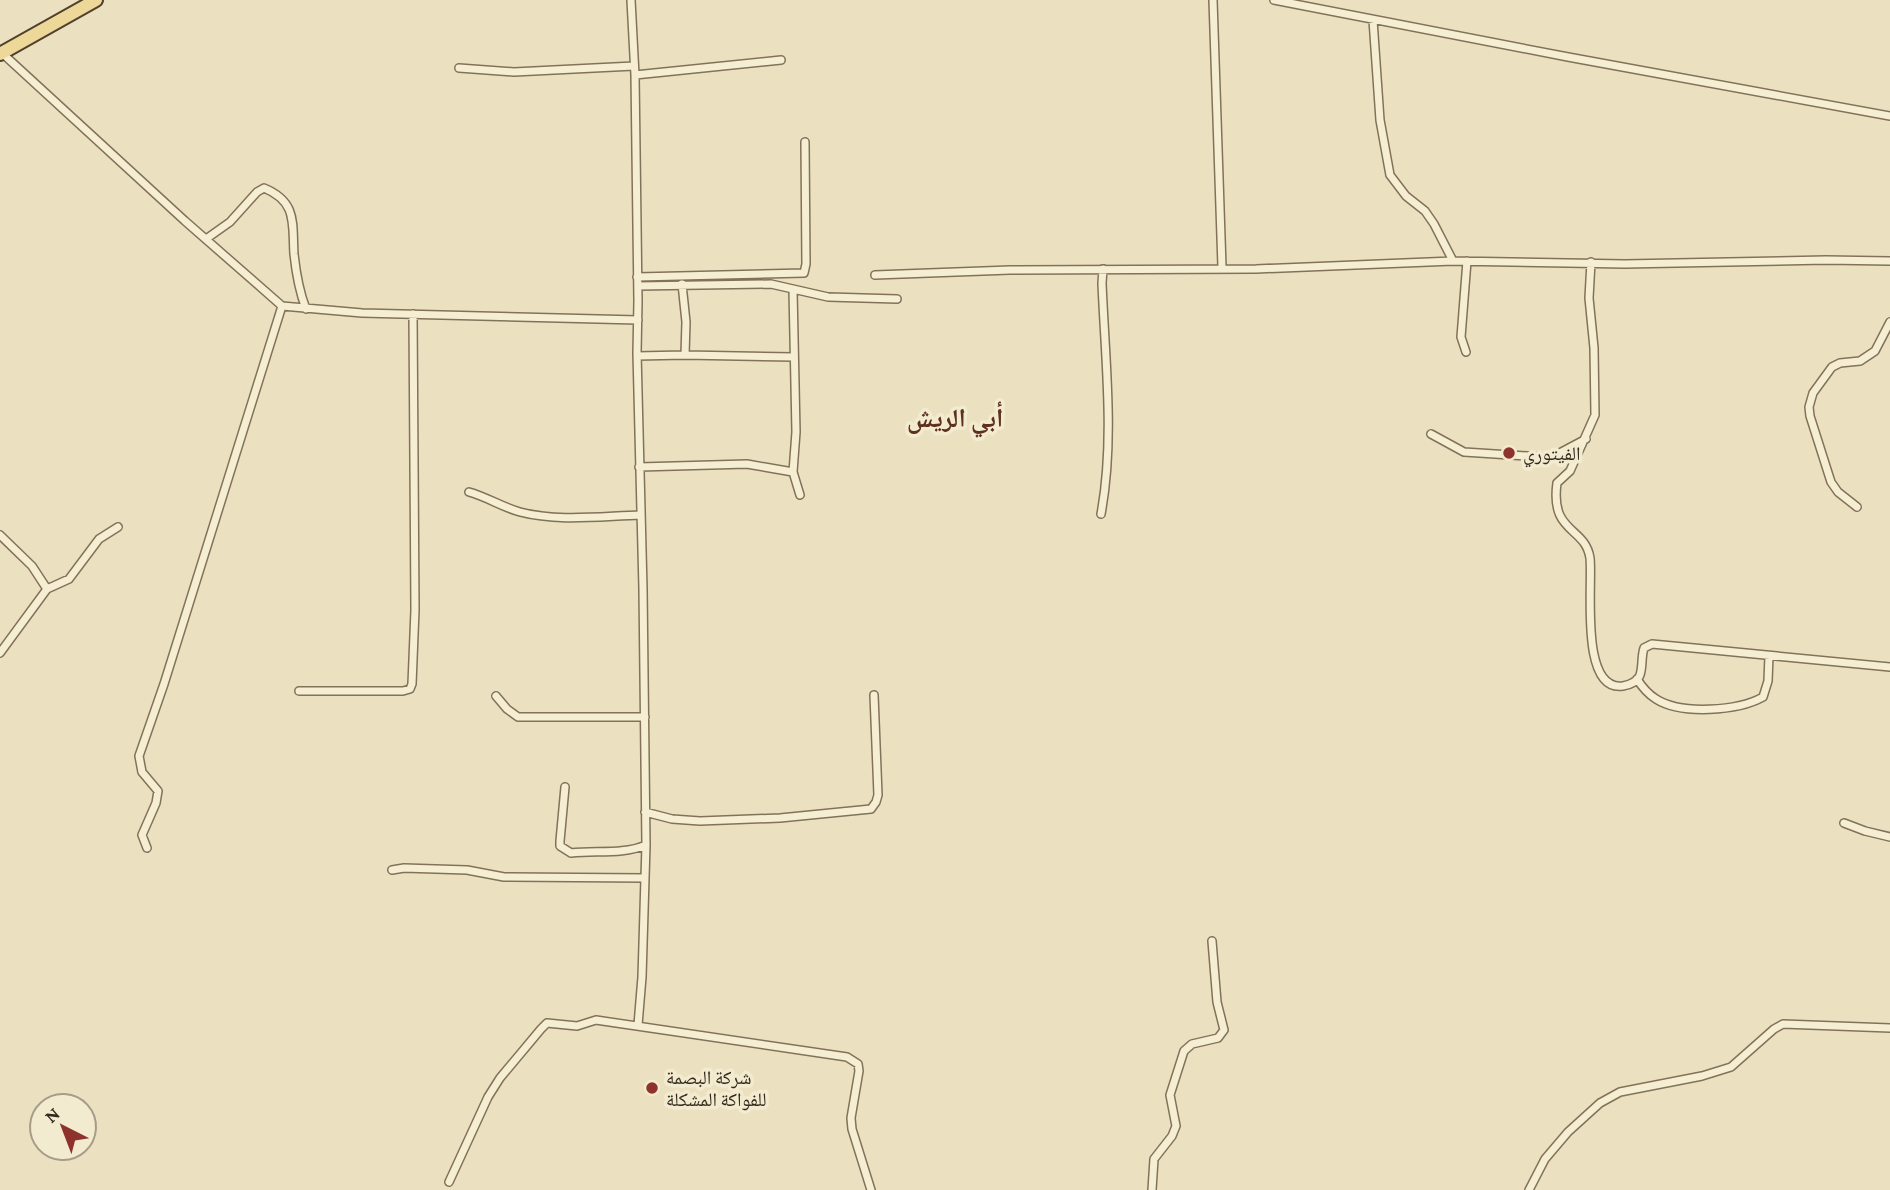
<svg xmlns="http://www.w3.org/2000/svg" width="1890" height="1190" font-family="'Crimson Pro','Noto Naskh Arabic',serif">
<style>
.lines{fill:none;stroke-linecap:round;stroke-linejoin:round}
.street-casing{stroke:#827259;stroke-width:10}
.primary-casing{stroke:#50402d;stroke-width:16}
.street{stroke:#f6eed2;stroke-width:7}
.primary{stroke:#edd899;stroke-width:12}
.poi-dot{fill:#8e322d;stroke:#f3ebcf;stroke-width:2.5}
.labels{text-anchor:middle;dominant-baseline:central;stroke-width:7;stroke-linejoin:round;paint-order:stroke}
.poi-label{font-size:19px;fill:#33291d;stroke:#f3ebcf;text-anchor:start}
.district-label{font-size:26px;font-weight:bold;fill:#5d301f;stroke:#f3ebcf}
</style>
<rect width="100%" height="100%" fill="#ebe1c0"/>
<g class="lines">
<defs>
<path id="street" d="M 631,0 L 635,75 L 638,301 L 637,353 L 643,589 L 646,845 L 642,977 L 638,1025
M 1213,0 L 1222,267
M 1274,0 L 1568,57 L 1890,116
M 1373,20 L 1380,120 L 1390,175 L 1406,196 L 1425,211 L 1434,224 L 1453,261
M 2,53 L 185,221 L 282,306 L 362,313 L 638,320
M 459,68 L 514,72 L 634,66
M 635,75 L 781,60
M 206,239 L 230,222 L 257,192 L 264,188 C 298,202 292,224 294,254 C 296,273 299,291 306,309
M 1591,262 L 1589,298 L 1594,348 L 1595,415 L 1570,471 L 1557,483 C 1550,534 1585,526 1590,558 C 1593,584 1579,692 1623,686 C 1630,685 1638,681 1640,675 C 1643,666 1641,657 1644,648 L 1652,644 L 1890,667
M 875,275 L 1010,270 L 1256,269 L 1453,261 L 1625,264 L 1826,260 L 1890,261
M 637,277 L 804,273 L 806,264 L 805,142
M 638,286 L 771,284 L 828,297 L 897,299
M 793,290 L 796,432 L 793,472
M 1466,352 L 1461,337 L 1467,261
M 685,355 L 794,357
M 637,356 L 685,355 L 686,322 L 682,284
M 1431,434 L 1464,452 L 1543,457 L 1554,456 L 1586,439
M 639,467 L 747,464 L 793,472 L 800,495
M 469,492 C 487,497 502,507 520,512 C 558,522 602,516 641,515
M 1857,507 L 1838,492 L 1831,482 L 1810,416 L 1809,407 L 1813,393 L 1832,367 L 1840,363 L 1860,361 L 1875,351 L 1890,322
M 1101,514 C 1115,439 1105,359 1102,283 L 1103,269
M 0,535 L 32,566 L 47,589
M 0,653 L 47,589 L 69,579 L 99,539 L 118,527
M 1637,679 C 1642,687 1648,694 1656,699 C 1681,715 1738,711 1763,697 L 1768,681 L 1769,656
M 299,691 L 403,691 L 410,689 L 412,684 L 415,610 L 413,314
M 496,696 L 507,709 L 518,717 L 645,717
M 565,787 L 560,841 L 560,846 L 571,853 C 596,850 622,855 646,845
M 645,812 L 672,819 L 700,821 L 780,818 L 871,809 L 876,802 L 878,795 L 874,695
M 1844,823 L 1865,831 L 1890,837
M 147,848 L 142,835 L 156,803 L 158,791 L 142,772 L 139,756 L 164,684 L 282,306
M 392,870 L 404,868 L 467,870 L 504,877 L 645,878
M 449,1182 L 488,1097 L 500,1078 L 541,1029 L 547,1023 L 577,1026 L 596,1020 L 847,1057 L 858,1064 L 859,1071 L 851,1118 L 852,1129 L 871,1190
M 1152,1190 L 1154,1159 L 1172,1136 L 1176,1126 L 1170,1095 L 1184,1051 L 1192,1044 L 1218,1038 L 1224,1030 L 1217,1002 L 1212,941
M 1529,1190 L 1545,1159 L 1568,1132 L 1600,1103 L 1620,1092 L 1702,1076 L 1731,1067 L 1774,1029 L 1783,1024 L 1890,1028"/>
<path id="primary" d="M 0,54 L 96,0"/>
</defs>
<!-- street casing -->
<use href="#street" class="street-casing"/>
<!-- primary casing -->
<use href="#primary" class="primary-casing"/>
<!-- street -->
<use href="#street" class="street"/>
<!-- primary -->
<use href="#primary" class="primary"/>
</g>
<!-- markers -->
<g class="poi-dot">
<circle cx="1509" cy="453" r="7"/>
<circle cx="652" cy="1088" r="7"/>
</g>
<g class="labels">
<!-- poi labels -->
<g class="poi-label">
<text x="1523" y="453">الفيتوري</text>
<text x="666" y="1077">شركة البصمة<tspan x="666" dy="22">للفواكة المشكلة</tspan></text>
</g>
<!-- district labels -->
<g class="district-label">
<text x="955" y="418">أبي الريش</text>
</g>
</g>
<!-- north arrow -->
<g transform="translate(63 1127) rotate(318)"><circle r="33" fill="#f3ebcf" stroke="#a69d88" stroke-width="2"/>
<path d="M0-5L12 26L0 18L-12 26Z" fill="#8e322d"/>
<text y="-10" font-size="19" font-weight="bold" text-anchor="middle" fill="#33291d">N</text>
</g>
</svg>
